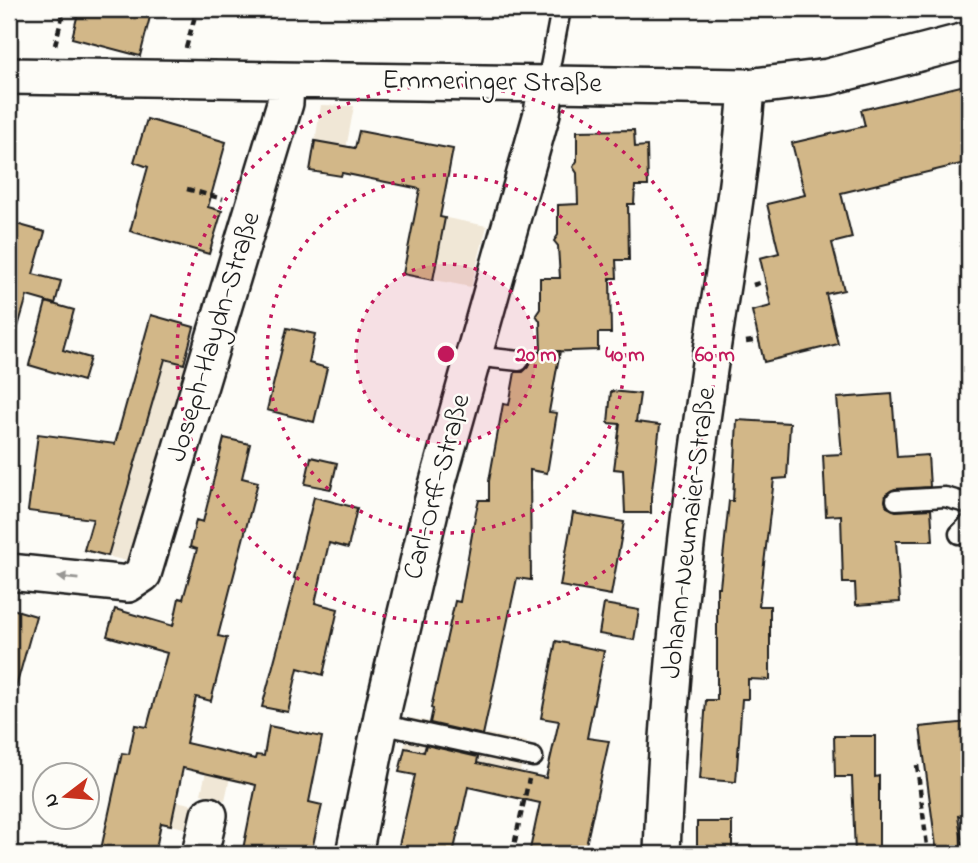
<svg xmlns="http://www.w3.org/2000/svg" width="978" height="863" font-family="'Indie Flower',sans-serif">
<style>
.built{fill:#f0e7d6}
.building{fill:#d2b788;stroke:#1c1c1c;stroke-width:2}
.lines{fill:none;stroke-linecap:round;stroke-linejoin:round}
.service-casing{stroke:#1c1c1c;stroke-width:23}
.minor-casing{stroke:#1c1c1c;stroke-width:40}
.path{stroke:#1c1c1c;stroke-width:4.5;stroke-dasharray:7 5;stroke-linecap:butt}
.service{stroke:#fdfcf7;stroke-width:18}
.minor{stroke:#fdfcf7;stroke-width:35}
.oneway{fill:#989794}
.ring{fill:none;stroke:#c2185b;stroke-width:3.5;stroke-dasharray:3.5 7}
.labels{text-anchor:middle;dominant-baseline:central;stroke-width:5;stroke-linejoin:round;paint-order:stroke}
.street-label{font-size:28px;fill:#1c1c1c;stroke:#fdfcf7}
.centre{fill:#c2185b;stroke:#fdfcf7;stroke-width:3.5}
.ring-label{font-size:21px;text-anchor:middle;font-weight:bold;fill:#c2185b;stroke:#fdfcf7;stroke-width:5;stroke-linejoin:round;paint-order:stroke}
</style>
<rect width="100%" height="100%" fill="#fdfcf7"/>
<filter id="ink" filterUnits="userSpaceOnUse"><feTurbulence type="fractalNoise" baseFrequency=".0143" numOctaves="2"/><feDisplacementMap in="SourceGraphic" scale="14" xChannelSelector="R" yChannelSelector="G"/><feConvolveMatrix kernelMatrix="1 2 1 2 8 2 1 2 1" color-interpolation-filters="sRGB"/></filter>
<g filter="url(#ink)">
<!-- built -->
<path class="built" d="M 321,105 L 354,106 L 341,176 L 310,171 Z
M 416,212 L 487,226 L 471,287 L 403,274 Z
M 142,352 L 192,366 L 130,562 L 84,550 Z
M 411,718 L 527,742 L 514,797 L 399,772 Z
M 211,749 L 235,755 L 225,800 L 201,794 Z
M 152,796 L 195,805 L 192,830 L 147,819 Z"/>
<!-- building -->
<path class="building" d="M 79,9 L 152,9 L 140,56 L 72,38 Z
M 969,84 L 969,162 L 841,193 L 852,238 L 832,243 L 844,290 L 826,294 L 838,344 L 764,362 L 752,311 L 771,306 L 760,258 L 779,253 L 767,204 L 805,195 L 792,143 L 865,126 L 861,110 Z
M 147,119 L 226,142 L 208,207 L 222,211 L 209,254 L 130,231 L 148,167 L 134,162 Z
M 634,130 L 635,147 L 647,146 L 648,186 L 635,186 L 634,204 L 628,204 L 629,260 L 616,260 L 617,278 L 610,278 L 611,333 L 598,333 L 598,350 L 545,352 L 560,351 L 549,412 L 557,413 L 547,473 L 530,470 L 531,580 L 517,578 L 483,735 L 430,723 L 433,709 L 431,708 L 455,601 L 460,602 L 476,512 L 479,500 L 489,500 L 489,481 L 503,404 L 509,405 L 515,372 L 523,372 L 528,367 L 530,357 L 525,352 L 541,352 L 540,321 L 536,315 L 540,309 L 540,278 L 560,278 L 558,246 L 554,241 L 558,235 L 558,205 L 578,204 L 577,173 L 573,167 L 577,161 L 577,131 Z
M 359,131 L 453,149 L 440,217 L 445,218 L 433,280 L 403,274 L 420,189 L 342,173 L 341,176 L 310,171 L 315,141 L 355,148 Z
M 9,222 L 45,232 L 33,274 L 61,281 L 55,304 L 27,296 L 16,334 L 9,333 Z
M 46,302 L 74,310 L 63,350 L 90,358 L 83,381 L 29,365 Z
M 151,315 L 194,327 L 184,364 L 165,359 L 108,556 L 84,550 L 93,519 L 28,511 L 38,434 L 115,444 Z
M 287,328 L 315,334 L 309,363 L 327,368 L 314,422 L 267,410 Z
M 611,391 L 640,394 L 636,422 L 660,425 L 651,498 L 651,513 L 625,513 L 623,470 L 614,469 L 620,424 L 608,423 Z
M 892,394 L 897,457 L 928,455 L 930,487 L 895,489 L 886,494 L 885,501 L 887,507 L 896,511 L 931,509 L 933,541 L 896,541 L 900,602 L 856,605 L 855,583 L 843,583 L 841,515 L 826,516 L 823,455 L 842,454 L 837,398 Z
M 737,420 L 790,423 L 787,478 L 774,479 L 759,606 L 770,606 L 770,680 L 748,679 L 748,699 L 742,699 L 736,782 L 700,779 L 706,700 L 717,700 L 717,587 L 720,587 L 729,501 L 733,501 Z
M 224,438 L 250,444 L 242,478 L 258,482 L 218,636 L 227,638 L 211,701 L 196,697 L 186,743 L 255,759 L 256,755 L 264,756 L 269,726 L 322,737 L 309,802 L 322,805 L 311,854 L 242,854 L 256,785 L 183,768 L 171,825 L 161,823 L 155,854 L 100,854 L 122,753 L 129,754 L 135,725 L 147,727 L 167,653 L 107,636 L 115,609 L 173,626 L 179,598 L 183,599 L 197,549 L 190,547 L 196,520 L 203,522 Z
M 311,457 L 337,463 L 331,489 L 305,484 Z
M 314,497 L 357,508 L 348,548 L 329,543 L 315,603 L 338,609 L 323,675 L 298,668 L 288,712 L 262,707 L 296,579 L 294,578 L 300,553 Z
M 573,513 L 624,522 L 611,595 L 560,586 Z
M 604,604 L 639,610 L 634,640 L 599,634 Z
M 9,608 L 36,616 L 16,687 L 9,686 Z
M 556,641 L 604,651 L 587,738 L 609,741 L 584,854 L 529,854 L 540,803 L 468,787 L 453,854 L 397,854 L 415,775 L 399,772 L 405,748 L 424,752 L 426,745 L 478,757 L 477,763 L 546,778 L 559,721 L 541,718 Z
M 969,722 L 969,815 L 958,816 L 964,854 L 937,854 L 920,727 Z
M 834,736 L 875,736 L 875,777 L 879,776 L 879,854 L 855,854 L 852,777 L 835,777 Z
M 697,822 L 732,822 L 732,854 L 697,854 Z"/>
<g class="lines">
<defs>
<path id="service" d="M 547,83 L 561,9
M 473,356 L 519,361
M 896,500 L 945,497 L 969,504
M 959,534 L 969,524
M 380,724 L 533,757"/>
<path id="minor" d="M 9,76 L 747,87 L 828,77 L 969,40
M 9,572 L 128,584 L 143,574 L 285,103 L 286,81
M 200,854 L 209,815
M 354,854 L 384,706 L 432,503 L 542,113 L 547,83
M 662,854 C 667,699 684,545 706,391 C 720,290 740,189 747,87"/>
</defs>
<!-- service casing -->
<use href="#service" class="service-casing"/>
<!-- minor casing -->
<use href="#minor" class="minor-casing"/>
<!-- path -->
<path class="path" d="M 55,45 L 64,9
M 186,48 L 197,9
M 187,189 L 223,199
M 753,285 L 765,281
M 746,342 L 759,340
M 917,765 L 928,854
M 512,854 L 529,779"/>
<!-- service -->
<use href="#service" class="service"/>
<!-- minor -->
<use href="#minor" class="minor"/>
</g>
<!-- one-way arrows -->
<defs><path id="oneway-solid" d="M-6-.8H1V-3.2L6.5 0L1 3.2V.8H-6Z" transform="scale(1.75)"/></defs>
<use class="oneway" href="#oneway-solid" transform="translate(68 578) rotate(-174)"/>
</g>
<!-- distance rings -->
<circle cx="446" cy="354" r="90" fill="#c2185b" fill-opacity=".12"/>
<g class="ring">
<circle cx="446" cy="354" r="90"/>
<circle cx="446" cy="354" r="179"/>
<circle cx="446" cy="354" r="269"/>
</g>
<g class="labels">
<!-- street labels -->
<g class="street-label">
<text transform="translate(492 83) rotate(1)">Emmeringer Straße</text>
<text transform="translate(215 337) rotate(-73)">Joseph-Haydn-Straße</text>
<text transform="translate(438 487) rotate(-75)">Carl-Orff-Straße</text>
<text transform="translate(690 533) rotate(-83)">Johann-Neumaier-Straße</text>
</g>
</g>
<circle cx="446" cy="354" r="10" class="centre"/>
<g class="ring-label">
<text x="536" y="361">20 m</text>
<text x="625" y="361">40 m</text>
<text x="715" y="361">60 m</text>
</g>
<!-- margin -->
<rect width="978" height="863" fill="none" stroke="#fdfcf7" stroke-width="35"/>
<rect x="18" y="18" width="943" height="828" fill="none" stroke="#1c1c1c" stroke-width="2.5" filter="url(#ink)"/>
<!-- north arrow -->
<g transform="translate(66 796) rotate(254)"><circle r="33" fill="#fdfcf7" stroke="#a3a29f" stroke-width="2"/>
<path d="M0-5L12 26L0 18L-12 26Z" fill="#c8321e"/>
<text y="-10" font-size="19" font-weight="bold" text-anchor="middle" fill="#1c1c1c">N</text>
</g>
</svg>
